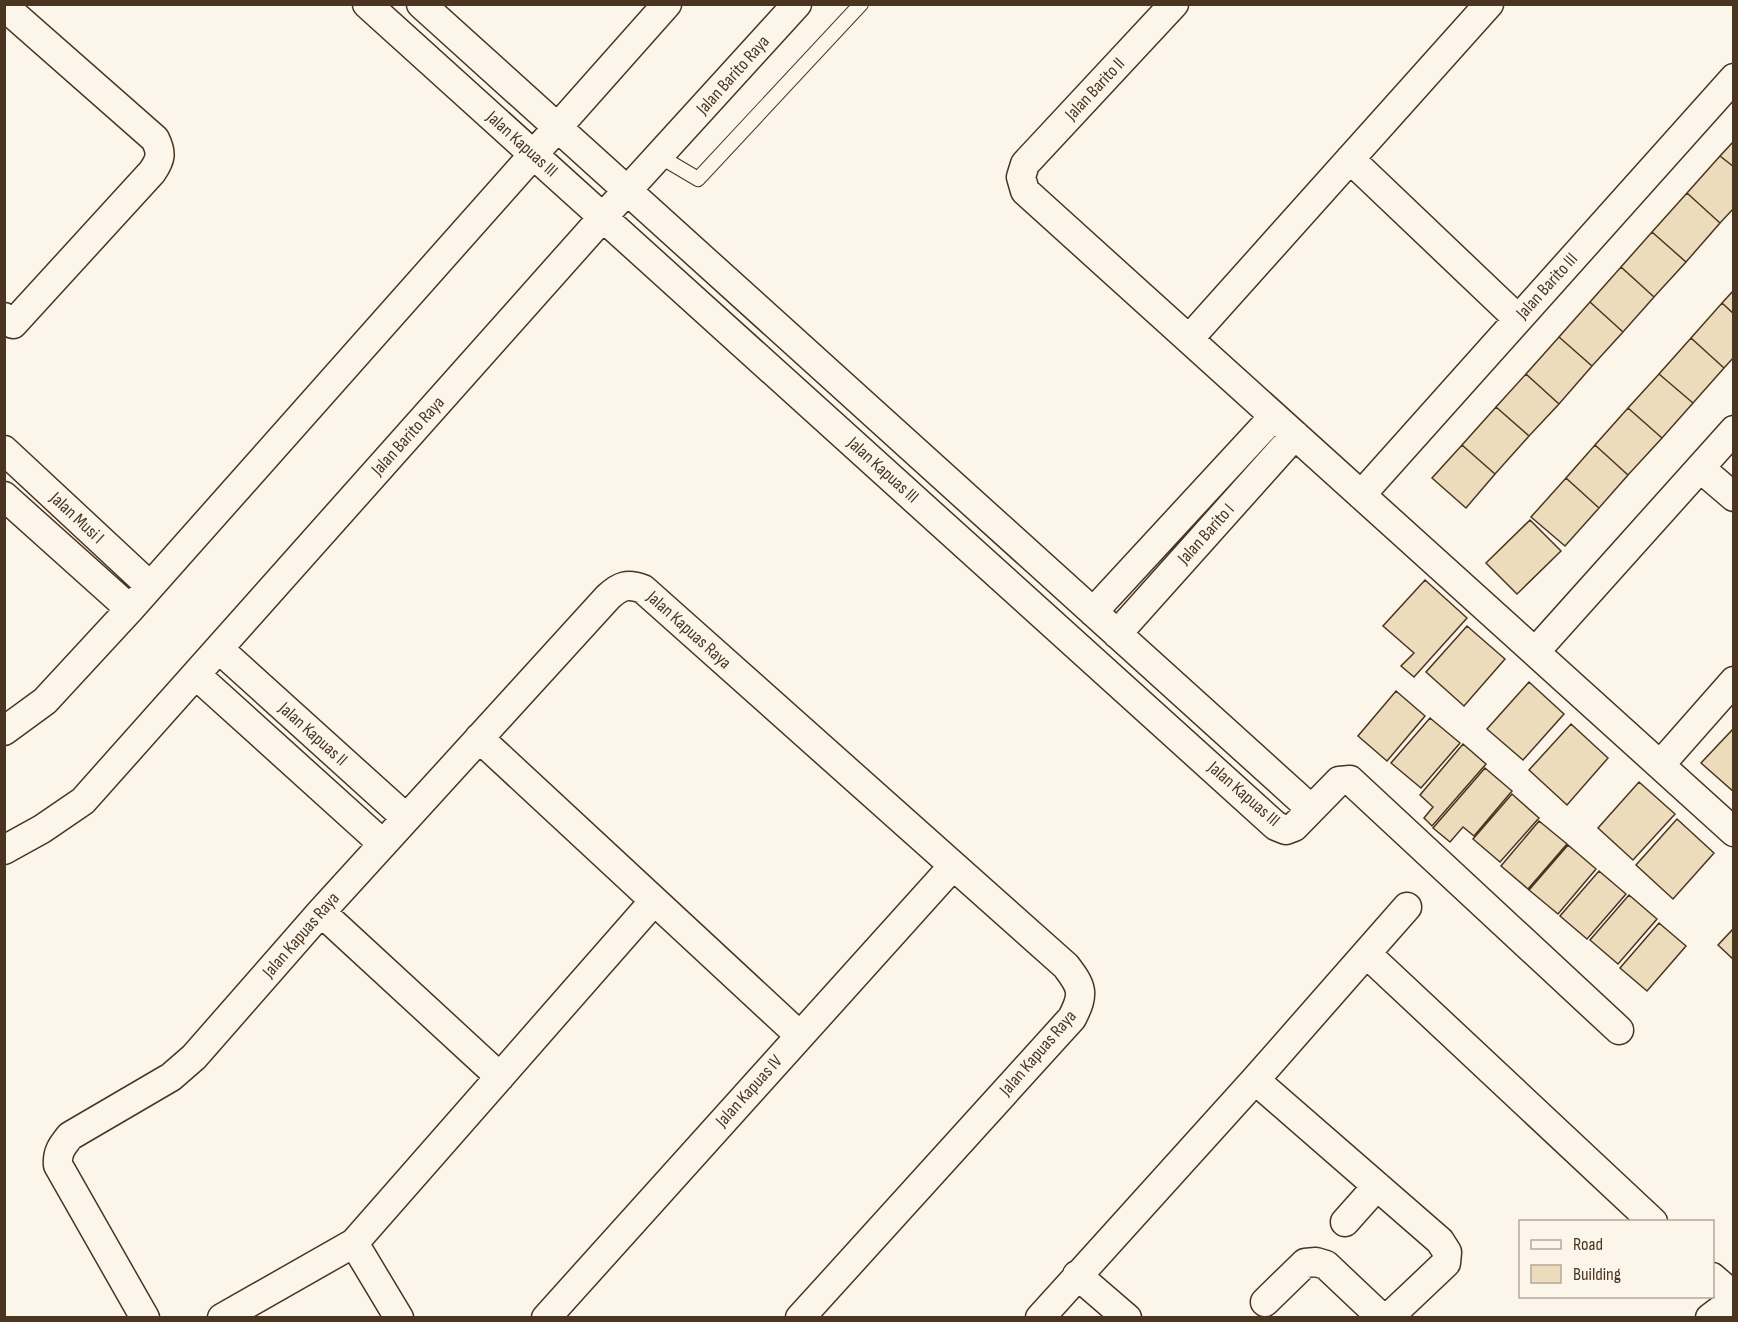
<svg xmlns="http://www.w3.org/2000/svg" width="1738" height="1322" font-family="'Sofia Sans Condensed',sans-serif">
<style>
.building{fill:#ecdcbc;stroke:#4a3520;stroke-width:1.5}
.lines{fill:none;stroke-linecap:round;stroke-linejoin:round}
.service-casing{stroke:#4a3520;stroke-width:16}
.minor-casing{stroke:#4a3520;stroke-width:31}
.service{stroke:#fbf6e9;stroke-width:14}
.minor{stroke:#fbf6e9;stroke-width:28}
.labels{text-anchor:middle;dominant-baseline:central;stroke-width:4.5;stroke-linejoin:round;paint-order:stroke}
.street-label{font-size:18px;fill:#4a3520;stroke:#fbf6e9}
</style>
<rect width="100%" height="100%" fill="#fbf6e9"/>
<!-- building -->
<path class="building" d="M 1734,141 L 1734,167 L 1720,156 Z
M 1720,156 L 1734,167 L 1734,208 L 1720,223 L 1687,193 Z
M 1687,193 L 1720,223 L 1686,262 L 1652,232 Z
M 1652,232 L 1686,262 L 1654,297 L 1621,267 Z
M 1621,267 L 1654,297 L 1623,332 L 1590,302 Z
M 1734,290 L 1734,314 L 1722,303 Z
M 1590,302 L 1623,332 L 1592,366 L 1559,337 Z
M 1722,303 L 1734,314 L 1734,357 L 1724,368 L 1691,338 Z
M 1559,337 L 1592,366 L 1559,404 L 1526,374 Z
M 1691,338 L 1724,368 L 1693,403 L 1659,374 Z
M 1526,374 L 1559,404 L 1529,436 L 1496,407 Z
M 1659,374 L 1693,403 L 1662,438 L 1628,408 Z
M 1496,407 L 1529,436 L 1495,474 L 1462,445 Z
M 1628,408 L 1662,438 L 1628,475 L 1595,445 Z
M 1462,445 L 1495,474 L 1466,508 L 1432,478 Z
M 1595,445 L 1628,475 L 1599,508 L 1566,478 Z
M 1566,478 L 1599,508 L 1565,546 L 1531,517 Z
M 1530,520 L 1561,551 L 1517,594 L 1486,563 Z
M 1425,580 L 1467,618 L 1414,677 L 1401,666 L 1414,653 L 1383,626 Z
M 1467,626 L 1505,659 L 1464,706 L 1426,672 Z
M 1529,682 L 1564,714 L 1523,760 L 1487,729 Z
M 1396,691 L 1425,716 L 1387,761 L 1358,736 Z
M 1430,718 L 1460,743 L 1421,788 L 1391,763 Z
M 1571,724 L 1608,758 L 1567,805 L 1529,770 Z
M 1734,728 L 1734,792 L 1701,763 Z
M 1463,744 L 1486,764 L 1432,826 L 1424,818 L 1433,807 L 1420,795 Z
M 1485,768 L 1512,791 L 1474,836 L 1463,827 L 1450,842 L 1433,828 Z
M 1639,782 L 1675,814 L 1633,860 L 1598,828 Z
M 1512,794 L 1539,818 L 1500,862 L 1473,839 Z
M 1677,819 L 1714,853 L 1673,899 L 1636,865 Z
M 1539,821 L 1567,844 L 1528,889 L 1501,866 Z
M 1568,845 L 1596,869 L 1558,914 L 1529,890 Z
M 1599,871 L 1626,894 L 1587,939 L 1560,916 Z
M 1629,895 L 1657,919 L 1618,964 L 1590,940 Z
M 1659,923 L 1686,946 L 1647,991 L 1620,968 Z
M 1734,928 L 1734,960 L 1718,945 Z"/>
<g class="lines">
<defs>
<path id="service" d="M 659,156 L 698,179 L 861,4"/>
<path id="minor" d="M 367,4 L 1276,826 L 1286,830 L 1294,827 L 1339,781 L 1350,780 L 1619,1030
M 421,4 L 1311,809
M 1174,4 L 1025,164 L 1021,177 L 1025,191 L 1734,832
M 4,6 L 155,139 C 162,153 161,159 152,172 L 13,324 L 4,317
M 1350,159 L 1518,319
M 1189,339 L 1489,4
M 4,450 L 150,586
M 1700,468 L 1734,497
M 1361,495 L 1734,78
M 4,496 L 130,609
M 1093,612 L 1274,416
M 1117,634 L 1295,435
M 219,649 L 406,818
M 1535,652 L 1734,430
M 196,675 L 383,844
M 4,731 L 45,701 L 130,609 L 667,4
M 479,738 L 799,1035
M 1660,765 L 1734,681
M 4,850 L 42,829 L 83,801 L 603,217 L 797,4
M 321,912 L 500,1077
M 1368,955 L 1653,1222
M 1255,1080 L 1440,1241 L 1447,1252 L 1446,1263 L 1388,1318
M 1345,1222 L 1377,1186
M 354,1243 L 399,1318
M 1077,1275 L 1127,1318
M 1712,1277 L 1734,1296
M 1265,1302 L 1305,1263 L 1316,1262 L 1326,1265 L 1382,1318
M 145,1318 L 58,1165 C 57,1152 62,1146 70,1136 L 171,1077 L 194,1057 L 321,912 L 608,597 C 620,586 627,583 643,589 L 1066,966 C 1082,987 1085,993 1072,1018 L 800,1318
M 222,1318 L 354,1243 L 654,901
M 546,1318 L 953,866
M 1040,1318 L 1255,1080 L 1407,907
M 1710,1318 L 1734,1300"/>
</defs>
<!-- service casing -->
<use href="#service" class="service-casing"/>
<!-- minor casing -->
<use href="#minor" class="minor-casing"/>
<!-- service -->
<use href="#service" class="service"/>
<!-- minor -->
<use href="#minor" class="minor"/>
</g>
<g class="labels">
<!-- street labels -->
<g class="street-label">
<text transform="translate(733 75) rotate(-48)">Jalan Barito Raya</text>
<text transform="translate(1095 89) rotate(-47)">Jalan Barito II</text>
<text transform="translate(522 144) rotate(42)">Jalan Kapuas III</text>
<text transform="translate(1547 286) rotate(-48)">Jalan Barito III</text>
<text transform="translate(408 436) rotate(-48)">Jalan Barito Raya</text>
<text transform="translate(883 470) rotate(42)">Jalan Kapuas III</text>
<text transform="translate(77 518) rotate(43)">Jalan Musi I</text>
<text transform="translate(1206 534) rotate(-48)">Jalan Barito I</text>
<text transform="translate(689 630) rotate(42)">Jalan Kapuas Raya</text>
<text transform="translate(313 734) rotate(42)">Jalan Kapuas II</text>
<text transform="translate(1244 794) rotate(41)">Jalan Kapuas III</text>
<text transform="translate(301 935) rotate(-49)">Jalan Kapuas Raya</text>
<text transform="translate(1038 1053) rotate(-49)">Jalan Kapuas Raya</text>
<text transform="translate(749 1091) rotate(-48)">Jalan Kapuas IV</text>
</g>
</g>
<!-- border -->
<rect width="1738" height="1322" fill="none" stroke="#4a3520" stroke-width="12"/>
<!-- legend -->
<rect x="1519" y="1220" width="195" height="78" fill="#fbf6e9" stroke="#b4a999" stroke-width="1.5"/>
<rect x="1531" y="1240" width="30" height="9" fill="#fbf6e9" stroke="#b4a999" stroke-width="1.5"/>
<text x="1573" y="1250" font-size="18" fill="#4a3520">Road</text>
<rect x="1531" y="1265" width="30" height="18" fill="#ecdcbc" stroke="#b4a999" stroke-width="1.5"/>
<text x="1573" y="1280" font-size="18" fill="#4a3520">Building</text>
</svg>
